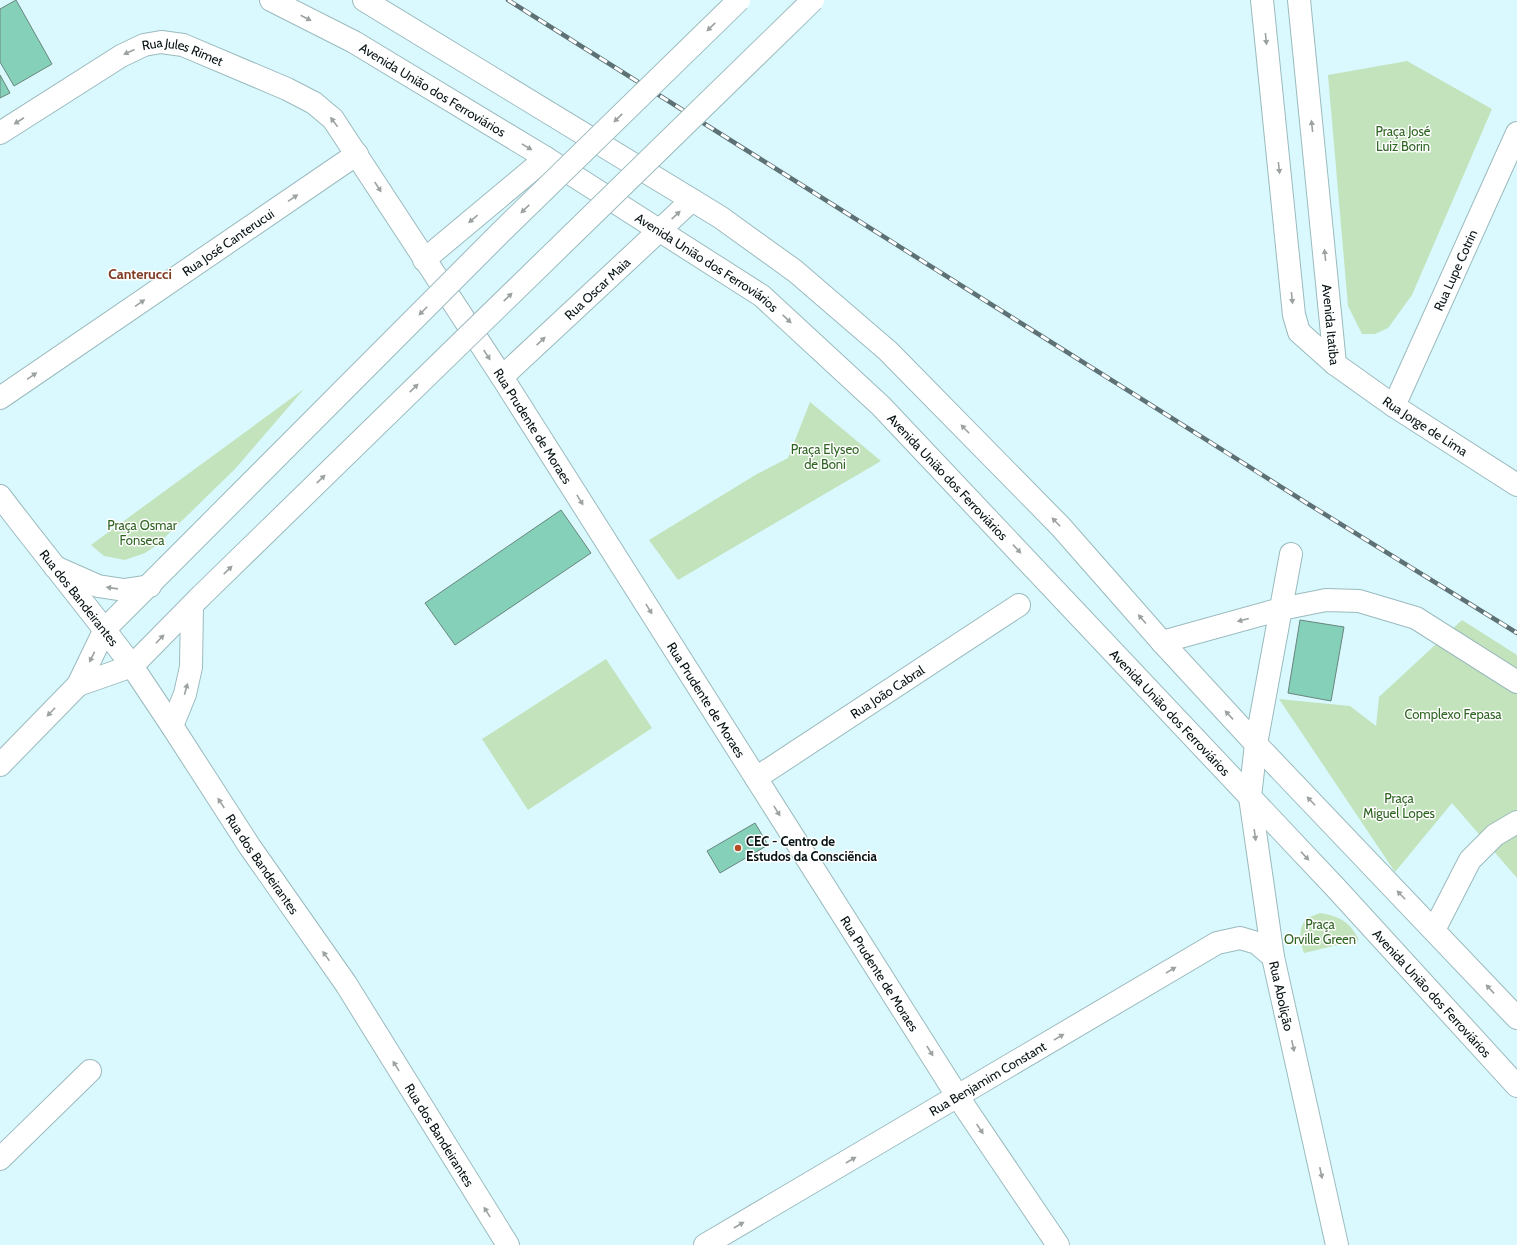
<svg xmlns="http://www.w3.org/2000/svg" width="1517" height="1245" font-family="Cabin,sans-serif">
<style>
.green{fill:#c3e3bc}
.building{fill:#84d0b9;stroke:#69857c}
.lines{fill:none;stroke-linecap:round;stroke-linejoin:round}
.minor-casing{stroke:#9bbabe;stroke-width:24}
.major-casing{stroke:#9bbabe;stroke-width:24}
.minor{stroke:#fff;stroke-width:22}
.major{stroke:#fff;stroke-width:22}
.rail-casing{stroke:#5e7174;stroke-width:4.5}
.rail{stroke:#fff;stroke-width:3;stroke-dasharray:9;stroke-linecap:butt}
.major-bridge-casing{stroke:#9bbabe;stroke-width:24;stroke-linecap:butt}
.major-bridge{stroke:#fff;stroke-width:22}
.oneway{fill:#9ca1a1}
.poi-dot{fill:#b34c25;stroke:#fff;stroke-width:1.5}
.labels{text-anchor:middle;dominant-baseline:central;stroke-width:3;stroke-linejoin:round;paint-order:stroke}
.street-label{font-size:13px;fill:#081315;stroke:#fff}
.park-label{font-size:13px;fill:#2f6423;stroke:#fff}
.poi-label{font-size:13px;font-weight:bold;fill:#081315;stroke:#fff;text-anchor:start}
.neighbourhood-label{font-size:14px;font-weight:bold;fill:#803d25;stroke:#fff}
</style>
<rect width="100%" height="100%" fill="#d9f9fe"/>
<!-- green -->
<path class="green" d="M 1407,61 L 1492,109 L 1412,295 L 1388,328 L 1375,334 L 1362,334 L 1348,306 L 1328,75 Z
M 304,389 L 235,469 L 157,545 L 145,553 L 125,560 L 104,556 L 91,545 Z
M 810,402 L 881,461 L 678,580 L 649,540 L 757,474 L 788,458 Z
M 1462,620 L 1517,655 L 1517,878 L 1452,803 L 1395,872 L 1279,699 L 1350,706 L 1376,726 L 1379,697 Z
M 606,659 L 652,728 L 528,810 L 482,739 Z
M 1320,913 C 1341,917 1349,921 1359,940 L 1304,953 C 1300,943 1297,926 1308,918 C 1311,916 1316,915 1320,913 Z"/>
<!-- building -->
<path class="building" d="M 16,0 L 52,64 L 14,86 L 0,62 L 0,9 Z
M 0,75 L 10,93 L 0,98 Z
M 561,510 L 591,553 L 455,645 L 425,603 Z
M 1300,620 L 1344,627 L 1331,701 L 1288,693 Z
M 755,823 L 768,845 L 720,873 L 707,851 Z"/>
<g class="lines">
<defs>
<g id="minor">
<path id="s1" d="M 1262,0 L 1294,315 L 1299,332 L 1335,364 L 1394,406 L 1517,485"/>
<path id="s2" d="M 1299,0 L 1335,364"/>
<path id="s3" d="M 0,133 L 121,56 L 144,45 L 161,42 L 183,45 L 287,89 L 314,103 L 333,119 L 502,377 L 958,1097 L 1058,1245"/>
<path d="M 424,260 L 546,158"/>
<path id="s4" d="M 502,377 L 692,200"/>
<path id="s5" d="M 0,398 L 357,154"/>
<path id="s6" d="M 1394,406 L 1517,133"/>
<path id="s7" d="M 0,496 C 43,553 89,608 132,666"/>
<path id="s8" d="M 1291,554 L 1256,744 L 1250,797 L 1273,957 L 1337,1245"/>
<path d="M 1162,642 L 1281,609 L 1326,600 L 1359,601 L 1416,618 L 1517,682"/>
<path id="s9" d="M 756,778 L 1019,605"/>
<path d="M 1434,930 L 1470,860 L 1495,835 L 1517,822"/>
<path d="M 0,1159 L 90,1071"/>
<path id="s10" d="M 705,1245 L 1217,943 L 1240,938 L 1257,943 L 1273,957"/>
</g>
<g id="major">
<path id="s11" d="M 271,0 L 354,42 L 546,158 L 762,296 L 881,406 L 1335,887 L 1517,1086"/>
<path d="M 364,0 L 720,217 L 795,271 L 888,351 L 1061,527 L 1162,642 L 1256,744 L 1517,1018"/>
<path d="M 55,567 L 98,586 L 124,590 L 150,586"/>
<path id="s12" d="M 132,666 L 172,726 L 250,847 L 346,984 L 508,1245"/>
<path d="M 78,685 L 132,666 L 200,597"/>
<path d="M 172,726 L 185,694 L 191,667 L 192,606"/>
<path d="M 0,765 L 78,685 L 105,629 L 167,567"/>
</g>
</defs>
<!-- minor casing -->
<use href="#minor" class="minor-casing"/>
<!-- major casing -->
<use href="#major" class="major-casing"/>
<!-- minor -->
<use href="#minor" class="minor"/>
<!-- major -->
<use href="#major" class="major"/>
<defs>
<path id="rail" d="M 508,0 L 1305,502 L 1517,633"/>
</defs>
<!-- rail casing -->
<use href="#rail" class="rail-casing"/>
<!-- rail -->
<use href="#rail" class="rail"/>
<defs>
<path id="major-bridge" d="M 167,567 L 501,232 L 739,0
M 200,597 L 813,0"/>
</defs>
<!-- major-bridge casing -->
<use href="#major-bridge" class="major-bridge-casing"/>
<!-- major-bridge -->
<use href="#major-bridge" class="major-bridge"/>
</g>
<!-- one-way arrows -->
<defs><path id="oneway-solid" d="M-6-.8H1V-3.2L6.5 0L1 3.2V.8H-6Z"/></defs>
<g class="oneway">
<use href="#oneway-solid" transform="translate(306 18) rotate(27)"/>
<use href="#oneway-solid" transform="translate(711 27) rotate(136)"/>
<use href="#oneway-solid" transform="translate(1266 39) rotate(84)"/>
<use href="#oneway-solid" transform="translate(129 52) rotate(156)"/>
<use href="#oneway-solid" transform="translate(618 118) rotate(136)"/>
<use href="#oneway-solid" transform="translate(19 121) rotate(147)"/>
<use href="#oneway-solid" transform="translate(334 122) rotate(-127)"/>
<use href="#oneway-solid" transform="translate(1312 126) rotate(-96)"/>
<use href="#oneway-solid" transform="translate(527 147) rotate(31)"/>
<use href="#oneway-solid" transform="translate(1279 168) rotate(84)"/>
<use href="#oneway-solid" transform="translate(378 187) rotate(57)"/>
<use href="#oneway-solid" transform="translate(293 198) rotate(-34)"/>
<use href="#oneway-solid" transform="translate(525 209) rotate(136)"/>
<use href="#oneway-solid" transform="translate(676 215) rotate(-43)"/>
<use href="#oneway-solid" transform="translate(473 219) rotate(140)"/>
<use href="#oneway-solid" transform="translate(1325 255) rotate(-96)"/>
<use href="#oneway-solid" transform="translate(508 297) rotate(-44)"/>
<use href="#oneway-solid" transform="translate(1292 298) rotate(84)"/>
<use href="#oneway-solid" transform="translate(140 303) rotate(-34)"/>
<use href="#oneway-solid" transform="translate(423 311) rotate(135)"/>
<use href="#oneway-solid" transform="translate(787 319) rotate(43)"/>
<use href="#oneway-solid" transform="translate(541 341) rotate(-43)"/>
<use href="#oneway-solid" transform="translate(487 355) rotate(57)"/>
<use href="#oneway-solid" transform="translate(32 376) rotate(-34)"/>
<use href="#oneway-solid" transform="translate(414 388) rotate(-44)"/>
<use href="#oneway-solid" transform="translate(965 429) rotate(-134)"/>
<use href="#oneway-solid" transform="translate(321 479) rotate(-44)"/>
<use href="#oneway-solid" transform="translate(580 500) rotate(58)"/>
<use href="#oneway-solid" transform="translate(1056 522) rotate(-134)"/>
<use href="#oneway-solid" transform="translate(1017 549) rotate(47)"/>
<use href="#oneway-solid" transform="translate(228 570) rotate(-44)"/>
<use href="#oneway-solid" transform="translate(112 588) rotate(-172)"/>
<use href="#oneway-solid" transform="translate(649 609) rotate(58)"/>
<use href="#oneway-solid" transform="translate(1142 619) rotate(-131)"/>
<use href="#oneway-solid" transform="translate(1243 620) rotate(165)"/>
<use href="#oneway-solid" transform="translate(160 639) rotate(-46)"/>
<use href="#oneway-solid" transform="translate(92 657) rotate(116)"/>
<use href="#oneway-solid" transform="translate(186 689) rotate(-75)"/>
<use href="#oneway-solid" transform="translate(51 712) rotate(134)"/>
<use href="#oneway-solid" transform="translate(1229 715) rotate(-133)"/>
<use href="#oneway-solid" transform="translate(1311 801) rotate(-134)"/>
<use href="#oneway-solid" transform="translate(221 803) rotate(-123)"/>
<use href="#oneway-solid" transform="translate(777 811) rotate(58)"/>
<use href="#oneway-solid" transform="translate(1255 835) rotate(82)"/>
<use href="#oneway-solid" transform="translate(1305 856) rotate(47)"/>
<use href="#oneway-solid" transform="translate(1401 895) rotate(-134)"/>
<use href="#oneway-solid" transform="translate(326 956) rotate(-125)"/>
<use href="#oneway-solid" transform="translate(1171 970) rotate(-31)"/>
<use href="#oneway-solid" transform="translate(1490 989) rotate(-133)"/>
<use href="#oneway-solid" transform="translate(1059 1037) rotate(-31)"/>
<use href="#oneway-solid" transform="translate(1293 1046) rotate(78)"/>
<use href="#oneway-solid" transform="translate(930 1051) rotate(58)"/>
<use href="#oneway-solid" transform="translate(396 1066) rotate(-122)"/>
<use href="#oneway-solid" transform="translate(980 1129) rotate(56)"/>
<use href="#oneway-solid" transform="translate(851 1160) rotate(-30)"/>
<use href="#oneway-solid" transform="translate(1321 1173) rotate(78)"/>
<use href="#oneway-solid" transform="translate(487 1212) rotate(-122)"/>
<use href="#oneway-solid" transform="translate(739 1225) rotate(-30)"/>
</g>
<!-- markers -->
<circle class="poi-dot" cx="738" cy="848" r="4"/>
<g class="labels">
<!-- street labels -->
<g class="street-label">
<text stroke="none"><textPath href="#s3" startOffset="209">Rua Jules Rimet</textPath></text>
<text stroke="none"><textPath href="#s11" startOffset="185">Avenida União dos Ferroviários</textPath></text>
<text stroke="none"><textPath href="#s5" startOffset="276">Rua José Canterucui</textPath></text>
<text stroke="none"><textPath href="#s11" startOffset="509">Avenida União dos Ferroviários</textPath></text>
<text stroke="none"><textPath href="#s6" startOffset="149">Rua Lupe Cotrin</textPath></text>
<text stroke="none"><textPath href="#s4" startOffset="130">Rua Oscar Maia</textPath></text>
<text stroke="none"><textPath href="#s2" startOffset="326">Avenida Itatiba</textPath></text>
<text stroke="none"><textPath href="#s3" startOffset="743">Rua Prudente de Moraes</textPath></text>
<text stroke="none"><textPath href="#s1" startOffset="492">Rua Jorge de Lima</textPath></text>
<text stroke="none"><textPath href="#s11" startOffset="833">Avenida União dos Ferroviários</textPath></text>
<text stroke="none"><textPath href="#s7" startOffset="129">Rua dos Bandeirantes</textPath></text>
<text stroke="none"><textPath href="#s9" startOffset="157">Rua João Cabral</textPath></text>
<text stroke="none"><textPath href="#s3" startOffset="1067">Rua Prudente de Moraes</textPath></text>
<text stroke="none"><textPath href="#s11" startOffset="1157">Avenida União dos Ferroviários</textPath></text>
<text stroke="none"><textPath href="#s12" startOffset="237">Rua dos Bandeirantes</textPath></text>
<text stroke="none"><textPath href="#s3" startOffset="1391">Rua Prudente de Moraes</textPath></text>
<text stroke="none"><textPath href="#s11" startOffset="1541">Avenida União dos Ferroviários</textPath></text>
<text stroke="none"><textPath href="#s8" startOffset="448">Rua Abolição</textPath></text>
<text stroke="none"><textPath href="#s10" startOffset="328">Rua Benjamim Constant</textPath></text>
<text stroke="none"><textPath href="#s12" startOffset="561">Rua dos Bandeirantes</textPath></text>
</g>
<!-- park labels -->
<g class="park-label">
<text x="1403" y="131">Praça José<tspan x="1403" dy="15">Luiz Borin</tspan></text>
<text x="825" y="449">Praça Elyseo<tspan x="825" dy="15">de Boni</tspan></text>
<text x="142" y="525">Praça Osmar<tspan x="142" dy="15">Fonseca</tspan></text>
<text x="1453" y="714">Complexo Fepasa</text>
<text x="1399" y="798">Praça<tspan x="1399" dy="15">Miguel Lopes</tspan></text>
<text x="1320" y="924">Praça<tspan x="1320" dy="15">Orville Green</tspan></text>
</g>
<!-- poi labels -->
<g class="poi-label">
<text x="746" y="841">CEC - Centro de<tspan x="746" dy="15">Estudos da Consciẽncia</tspan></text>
</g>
<!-- neighbourhood labels -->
<g class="neighbourhood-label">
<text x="140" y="274">Canterucci</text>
</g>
</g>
</svg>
